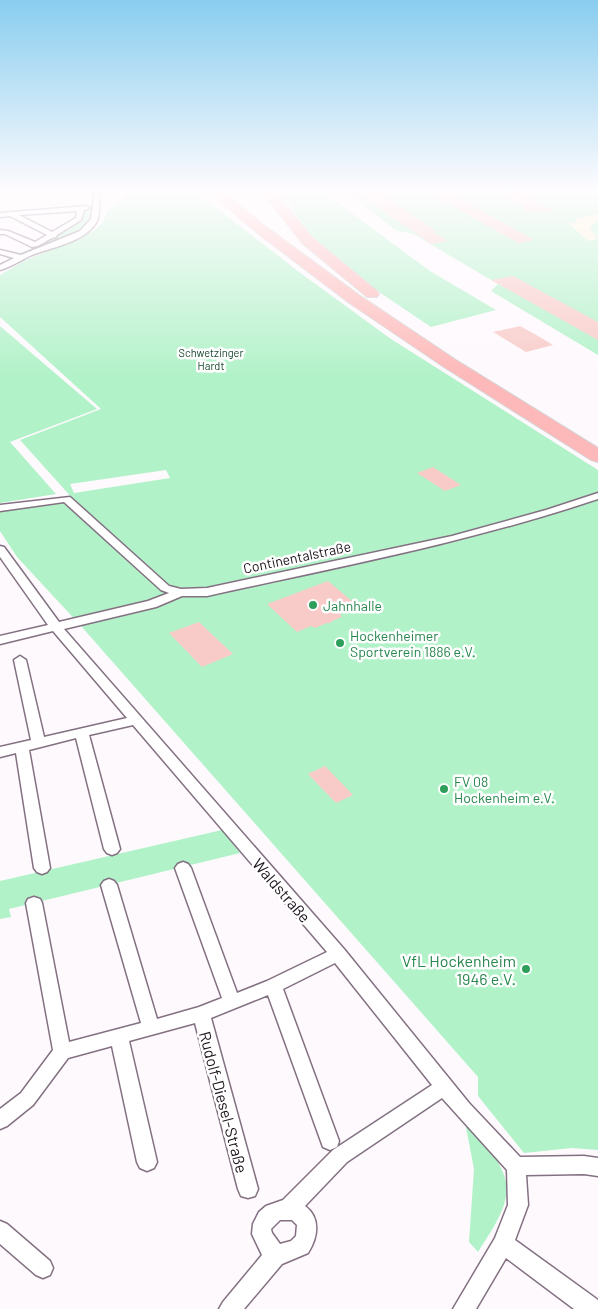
<svg xmlns="http://www.w3.org/2000/svg" width="598" height="1309" font-family="Barlow,sans-serif">
<style>
.green{fill:#b2f2c9;fill-rule:evenodd}
.sand{fill:#fbf1cc}
.building{fill:#f8cbc8}
.lines{fill:none;stroke-linecap:round;stroke-linejoin:round}
.minor-casing{stroke:#837182;stroke-width:3}
.motorway-casing{stroke:#d6d5d6;stroke-width:2}
.minor{fill:#fff;fill-rule:evenodd}
.motorway{fill:#fdb9b9;fill-rule:evenodd}
.leisure-dot{fill:#2e9e5b;stroke:#fff;stroke-width:2}
.labels{text-anchor:middle;dominant-baseline:central;stroke-width:5;stroke-linejoin:round;paint-order:stroke}
.far-park-label{font-size:11px;fill:#18482e;stroke:#fff}
.street-label{font-size:14px;fill:#1c141b;stroke:#fff}
.leisure-label{font-size:14px;fill:#27864d;stroke:#fff;text-anchor:start}
.near-street-label{font-size:16px;fill:#1c141b;stroke:#fff}
.near-leisure-label{font-size:16px;fill:#27864d;stroke:#fff;text-anchor:end}
</style>
<rect width="100%" height="100%" fill="#fef9fd"/>
<!-- green -->
<path class="green" d="M 128,192 L 195,192 L 200,195 L 299,272 L 391,339 L 598,470 L 598,1150 L 572,1148 L 524,1153 L 478,1096 L 478,1077 L 81,626 L 17,557 L 0,531 L 0,512 L 73,499 L 20,440 L 101,409 L 0,317 L 0,275 L 28,259 L 80,239 L 96,229 L 103,222 L 108,210 L 117,205 ZM 166,470 L 170,478 L 74,493 L 70,484 Z
M 280,192 L 323,192 L 430,271 L 496,310 L 431,327 C 393,301 350,275 317,241 C 304,227 292,208 280,192 Z
M 347,192 L 598,192 L 598,355 L 491,291 L 498,284 L 413,234 L 395,230 Z
M 83,210 L 90,210 L 91,215 C 82,239 46,246 24,254 L 18,254 C 40,245 63,235 82,219 Z
M 0,326 L 97,409 L 10,442 L 56,494 L 0,503 Z
M 222,830 L 240,853 L 9,909 L 11,917 L 0,919 L 0,881 Z
M 464,1117 C 480,1139 512,1168 506,1197 C 502,1217 488,1236 478,1252 L 469,1242 L 474,1169 Z"/>
<!-- sand -->
<path class="sand" d="M 598,214 L 598,221 L 593,224 L 590,229 L 597,237 L 595,240 L 588,241 L 568,223 L 575,223 L 577,218 Z"/>
<!-- building -->
<path class="building" d="M 357,192 L 378,192 L 436,231 L 433,232 L 448,241 L 431,244 Z
M 428,192 L 448,192 L 534,240 L 518,243 Z
M 499,192 L 520,192 L 554,212 L 525,211 L 524,206 Z
M 513,276 L 598,322 L 598,340 L 491,280 Z
M 520,326 L 538,336 L 553,345 L 526,352 L 493,332 Z
M 433,467 L 461,485 L 445,491 L 417,473 Z
M 328,581 L 359,607 L 340,614 L 342,617 L 332,621 L 331,623 L 327,623 L 315,628 L 311,626 L 297,632 L 267,604 Z
M 199,622 L 233,654 L 202,667 L 169,633 Z
M 325,766 L 353,795 L 336,803 L 308,774 Z"/>
<g class="lines">
<defs>
<path id="minor" d="M 95,192 L 101,192 C 97,202 102,213 96,223 C 83,243 52,247 32,255 C 21,260 11,267 0,270 L 0,265 L 14,258 L 0,254 L 0,250 L 21,255 L 80,231 L 91,219 Z
M 87,206 L 90,208 L 84,210 L 81,220 L 57,235 L 56,237 C 48,238 41,247 32,247 L 5,234 L 0,234 L 0,230 L 8,231 L 35,242 L 47,235 L 10,216 L 0,217 L 0,213 ZM 77,211 L 76,218 L 52,232 L 19,215 Z
M 598,493 L 598,499 C 470,542 338,567 207,596 L 182,596 L 156,607 L 64,629 L 344,949 L 469,1103 L 520,1157 L 584,1156 L 598,1158 L 598,1176 L 584,1174 L 526,1175 L 528,1205 L 515,1240 L 598,1300 L 598,1309 L 574,1309 L 506,1258 L 476,1309 L 453,1309 L 495,1238 L 508,1205 L 507,1170 L 442,1098 L 347,1162 L 305,1206 C 321,1218 318,1237 308,1253 L 282,1264 L 244,1309 L 219,1309 L 223,1302 L 262,1255 L 252,1234 L 253,1224 L 259,1212 L 266,1206 L 283,1200 L 333,1150 L 432,1085 L 335,963 L 283,989 L 339,1141 L 337,1147 L 330,1150 L 323,1147 L 268,995 L 211,1018 L 258,1189 L 255,1196 L 248,1198 L 241,1196 L 238,1189 L 195,1023 L 129,1041 L 157,1162 L 154,1168 L 147,1171 L 140,1168 L 137,1162 L 112,1046 L 68,1058 L 33,1105 L 7,1126 L 0,1129 L 0,1109 L 21,1093 L 53,1050 L 26,903 L 28,899 L 34,897 L 40,899 L 42,903 L 69,1042 L 141,1023 L 101,885 L 104,881 L 109,879 L 114,881 L 117,885 L 157,1019 L 199,1007 L 222,998 L 175,868 L 178,864 L 183,862 L 188,864 L 191,868 L 237,993 L 267,981 L 327,952 L 133,725 L 89,735 L 120,849 L 117,853 L 112,855 L 107,853 L 104,849 L 76,738 L 29,750 L 50,868 L 47,872 L 42,874 L 37,872 L 34,868 L 16,753 L 0,757 L 0,747 L 31,740 L 14,660 L 20,656 L 26,660 L 44,737 L 127,718 L 53,631 L 0,644 L 0,636 L 48,625 L 0,557 L 0,546 L 4,547 L 59,622 L 148,601 L 169,593 L 161,590 L 64,502 L 0,511 L 0,505 L 70,497 L 169,586 L 181,589 L 207,588 L 452,536 L 546,510 ZM 280,1220 L 292,1220 L 297,1225 L 296,1236 L 291,1241 L 280,1244 L 272,1233 L 271,1229 Z
M 0,1221 L 7,1224 L 50,1261 L 53,1268 L 50,1275 L 43,1278 L 36,1275 L 0,1244 Z"/>
<path id="motorway" d="M 209,192 L 223,192 L 265,226 L 359,295 L 456,360 L 598,448 L 598,462 L 591,460 L 444,367 L 348,302 L 256,232 Z
M 262,192 L 275,192 L 312,237 L 377,291 L 379,294 L 377,297 L 367,297 L 302,243 Z"/>
</defs>
<!-- minor casing -->
<use href="#minor" class="minor-casing"/>
<!-- motorway casing -->
<use href="#motorway" class="motorway-casing"/>
<!-- minor -->
<use href="#minor" class="minor"/>
<!-- motorway -->
<use href="#motorway" class="motorway"/>
</g>
<!-- sky -->
<linearGradient id="sky" x2="0" y2="1"><stop stop-color="#89cdef"/><stop offset="0.51" stop-color="#fffcfe"/><stop offset="1" stop-color="#fffcfe" stop-opacity="0"/></linearGradient>
<rect width="598" height="376" fill="url(#sky)"/>
<!-- markers -->
<g class="leisure-dot">
<circle cx="313" cy="605" r="5"/>
<circle cx="340" cy="643" r="5"/>
<circle cx="444" cy="789" r="5"/>
<circle cx="526" cy="969" r="5"/>
</g>
<g class="labels">
<!-- far-park labels -->
<g class="far-park-label">
<text x="211" y="352">Schwetzinger<tspan x="211" dy="13">Hardt</tspan></text>
</g>
<!-- street labels -->
<g class="street-label">
<text transform="translate(297 557) rotate(-12)">Continentalstraße</text>
</g>
<!-- leisure labels -->
<g class="leisure-label">
<text x="323" y="605">Jahnhalle</text>
<text x="350" y="635">Hockenheimer<tspan x="350" dy="16">Sportverein 1886 e.V.</tspan></text>
<text x="454" y="781">FV 08<tspan x="454" dy="16">Hockenheim e.V.</tspan></text>
</g>
<!-- near-street labels -->
<g class="near-street-label">
<text transform="translate(282 890) rotate(49)">Waldstraße</text>
<text transform="translate(224 1102) rotate(75)">Rudolf-Diesel-Straße</text>
</g>
<!-- near-leisure labels -->
<g class="near-leisure-label">
<text x="516" y="960">VfL Hockenheim<tspan x="516" dy="18">1946 e.V.</tspan></text>
</g>
</g>
</svg>
